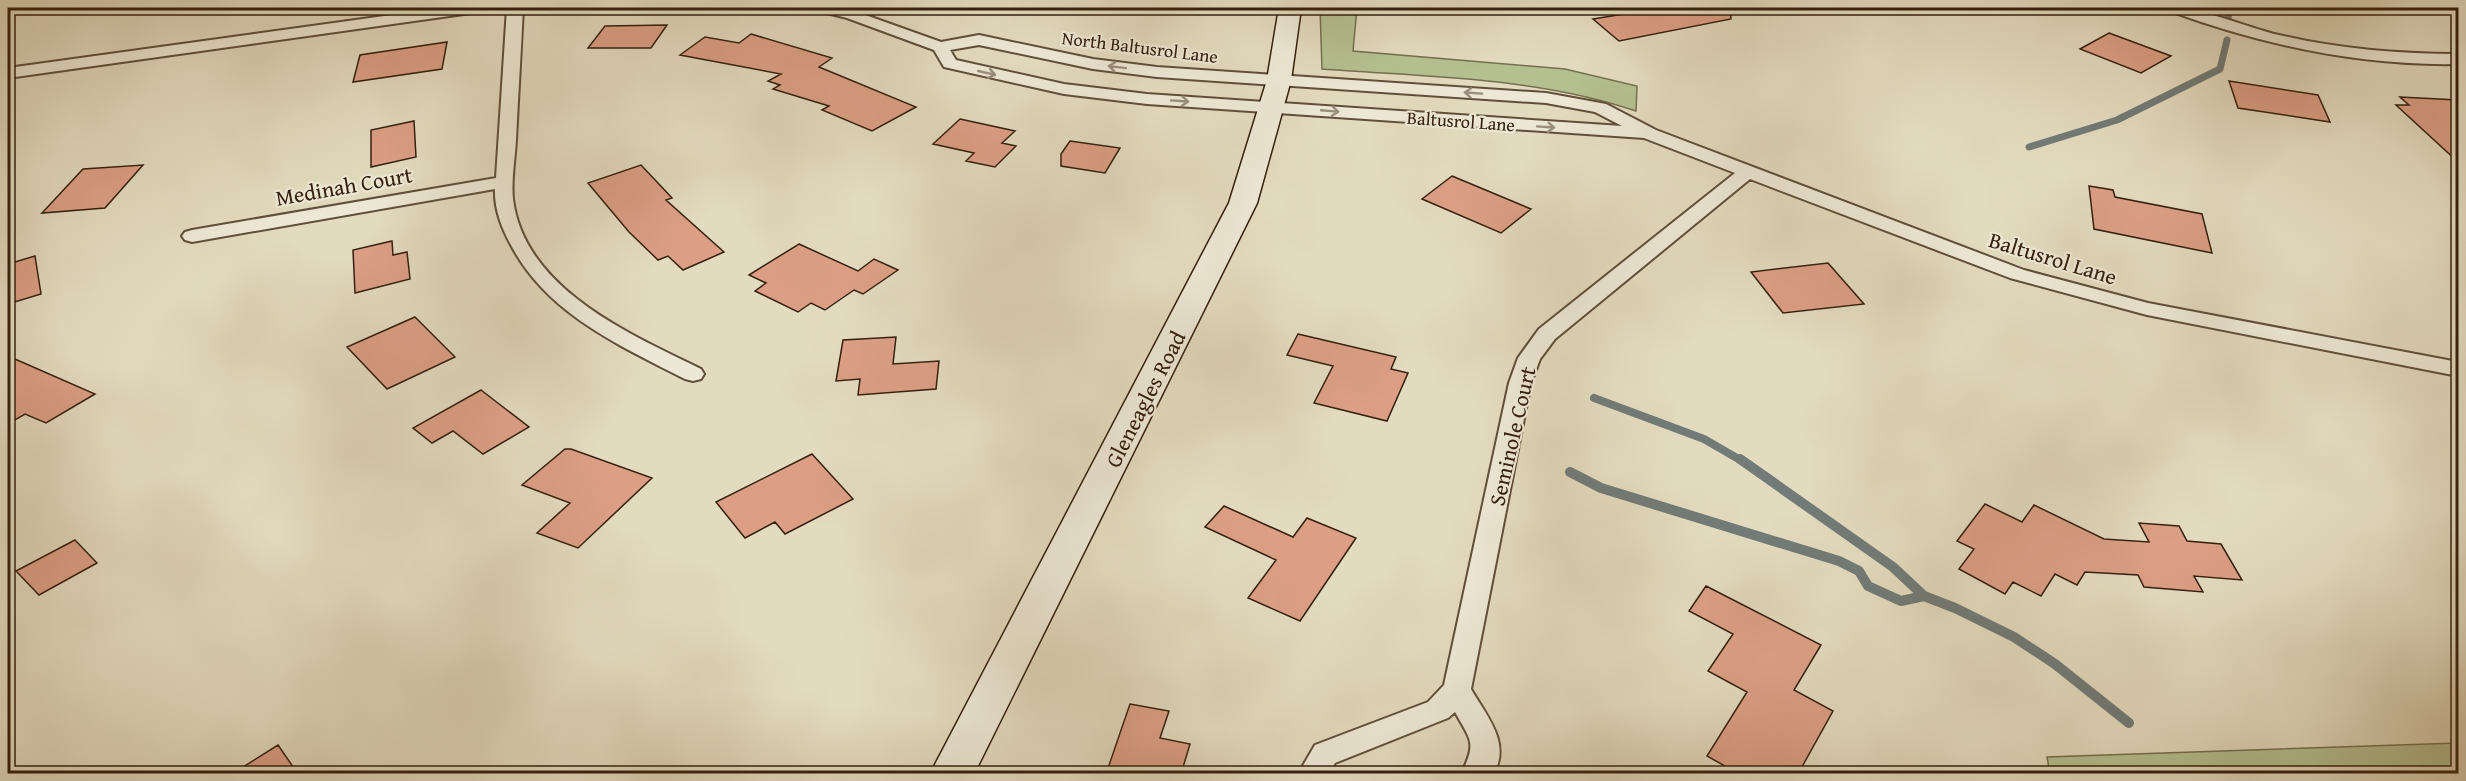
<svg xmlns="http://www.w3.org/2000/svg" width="2466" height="781" font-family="'Gentium Book Plus',serif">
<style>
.green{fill:#b5c091;stroke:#74704f;stroke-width:1.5}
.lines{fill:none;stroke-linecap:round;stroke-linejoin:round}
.stream-far2{stroke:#727b77;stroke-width:7}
.stream-far1{stroke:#727b77;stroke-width:8}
.stream{stroke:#727b77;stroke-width:10}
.building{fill:#dc9f86;stroke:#34200d;stroke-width:1.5}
.street-casing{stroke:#604f3a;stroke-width:4}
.secondary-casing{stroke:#34200d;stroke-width:3}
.street{fill:#ede8d5;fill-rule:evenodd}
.secondary{fill:#ede8d5;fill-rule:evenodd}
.oneway{stroke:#9a8e7b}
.labels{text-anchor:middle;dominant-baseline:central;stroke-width:4.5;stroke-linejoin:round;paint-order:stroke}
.far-street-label{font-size:18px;fill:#34200d;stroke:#ede8d5}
.street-label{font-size:22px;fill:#34200d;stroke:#ede8d5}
</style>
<rect width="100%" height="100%" fill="#e3dbbf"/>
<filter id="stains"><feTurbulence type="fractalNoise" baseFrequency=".00333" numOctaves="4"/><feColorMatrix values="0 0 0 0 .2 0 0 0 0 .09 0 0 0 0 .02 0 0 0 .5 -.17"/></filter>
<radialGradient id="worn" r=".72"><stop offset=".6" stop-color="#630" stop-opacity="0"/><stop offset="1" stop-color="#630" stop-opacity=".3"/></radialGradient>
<!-- green -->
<path class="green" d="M 1320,8 L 1357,8 L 1353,51 L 1565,69 L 1637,86 L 1636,111 C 1536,77 1427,77 1322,69 Z
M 2458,743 L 2458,774 L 2050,774 L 2047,757 Z"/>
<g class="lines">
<!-- stream-far2 -->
<path class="stream-far2" d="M 2228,19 L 2229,8
M 2029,147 L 2117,120 L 2220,69 L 2227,40"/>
<!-- stream-far1 -->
<path class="stream-far1" d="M 1594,398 L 1704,439 L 1742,461"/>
<!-- stream -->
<path class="stream" d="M 1740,459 L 1893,567 L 1924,596 L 1955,608 L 2014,637 L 2055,664 L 2129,723
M 1570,472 L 1601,488 L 1839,561 L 1859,571 L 1868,586 L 1901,601 L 1924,596"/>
</g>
<!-- building -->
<path class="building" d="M 1661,8 L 1730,8 L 1731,19 L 1619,41 L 1593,19 Z
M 667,25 L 651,48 L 588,48 L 605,26 Z
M 2109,33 L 2171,56 L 2141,73 L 2080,49 Z
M 751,34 L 832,58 L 819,67 L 916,107 L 872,131 L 822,110 L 829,106 L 773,89 L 780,85 L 768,81 L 781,74 L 680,55 L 705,37 L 739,43 Z
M 447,42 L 442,69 L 353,82 L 360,55 Z
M 2229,81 L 2318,95 L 2330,122 L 2238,108 Z
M 2400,97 L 2458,100 L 2458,162 L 2396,105 L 2409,105 Z
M 960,119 L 1015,131 L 1002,143 L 1016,146 L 995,167 L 966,161 L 974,153 L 933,144 Z
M 414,121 L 416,157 L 371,167 L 371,130 Z
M 1070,141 L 1120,148 L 1105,173 L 1061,166 L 1061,154 Z
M 143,165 L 105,208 L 42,213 L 83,169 Z
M 641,165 L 672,198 L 666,200 L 724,252 L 683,270 L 668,256 L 658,260 L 629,232 L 588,183 Z
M 1452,176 L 1531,209 L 1501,233 L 1422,199 Z
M 2089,186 L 2113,190 L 2115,197 L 2202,214 L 2212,253 L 2094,229 Z
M 392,241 L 393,255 L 407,252 L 410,279 L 355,293 L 353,250 Z
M 799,244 L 858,271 L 874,259 L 898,270 L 863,294 L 854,290 L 825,310 L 811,303 L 798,312 L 755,291 L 766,283 L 749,275 Z
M 35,256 L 41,294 L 8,304 L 8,264 Z
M 1828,263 L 1864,304 L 1783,313 L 1751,272 Z
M 415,317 L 455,357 L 387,389 L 347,347 Z
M 1298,334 L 1396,357 L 1391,369 L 1408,373 L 1387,421 L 1314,403 L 1333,366 L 1287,355 Z
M 896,337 L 893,364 L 939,361 L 936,389 L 858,395 L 860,379 L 836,381 L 843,340 Z
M 8,356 L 95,394 L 46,423 L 25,414 L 8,424 Z
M 481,390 L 529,427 L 483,454 L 453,431 L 432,443 L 413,428 Z
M 565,449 L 571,449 L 652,478 L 578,548 L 537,533 L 570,503 L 522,485 Z
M 812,454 L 853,499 L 785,534 L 775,522 L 745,538 L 716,502 Z
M 1985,504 L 2022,522 L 2034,505 L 2104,539 L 2149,542 L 2139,523 L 2179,526 L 2187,541 L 2221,544 L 2242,580 L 2194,576 L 2203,592 L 2144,587 L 2138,575 L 2085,572 L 2077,585 L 2055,574 L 2041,596 L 2013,582 L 2005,594 L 1959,569 L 1974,549 L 1957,541 Z
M 1224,506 L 1293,537 L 1307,518 L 1356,538 L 1300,621 L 1248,598 L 1276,560 L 1205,527 Z
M 75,540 L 97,563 L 39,595 L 16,571 Z
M 1706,586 L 1821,645 L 1794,690 L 1833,711 L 1798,774 L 1739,774 L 1707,756 L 1747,692 L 1708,671 L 1733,634 L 1689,611 Z
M 1130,704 L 1169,711 L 1160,738 L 1190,744 L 1181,774 L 1106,774 Z
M 278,745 L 298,774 L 232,774 Z"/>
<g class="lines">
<defs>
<path id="street" d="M 442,8 L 479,8 L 471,13 L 8,78 L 8,68 Z
M 507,8 L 523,8 C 521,52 518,96 516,140 C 515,159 511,180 513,199 C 524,289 630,334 701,369 L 704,374 L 701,379 L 693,381 L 685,379 C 619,345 547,314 511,245 C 502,229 494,208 495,189 L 192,242 L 185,240 L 182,236 L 185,232 L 192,230 L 496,178 Z
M 816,8 L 840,8 L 857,12 L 941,42 L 979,35 L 1093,59 L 1157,67 L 1546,93 L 1606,104 L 1656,130 L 2024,270 L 2148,303 L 2458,362 L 2458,376 L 2147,315 L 2010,278 L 1750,179 L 1555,339 L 1540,359 L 1531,383 L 1471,689 C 1486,715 1512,744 1493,774 L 1461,774 C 1477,742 1471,741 1455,712 L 1448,718 L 1335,763 L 1329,774 L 1298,774 L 1315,745 L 1428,702 L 1444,685 L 1509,383 L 1518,358 L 1539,329 L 1735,173 L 1644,138 L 1147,104 L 1064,94 L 944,67 L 934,50 L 847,18 L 819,11 ZM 979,45 L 1093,69 L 1157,77 L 1546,103 L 1595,112 L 1622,126 L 1147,94 L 1064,84 L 956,60 L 950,50 Z
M 2167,8 C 2196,5 2248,28 2279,35 C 2338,49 2398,54 2458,54 L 2458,64 C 2359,66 2263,45 2170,11 Z"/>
<path id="secondary" d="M 1279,8 L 1301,8 L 1291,80 L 1257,203 L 974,774 L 930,774 L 1229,203 L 1267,80 Z"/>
</defs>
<!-- street casing -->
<use href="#street" class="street-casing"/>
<!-- secondary casing -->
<use href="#secondary" class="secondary-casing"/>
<!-- street -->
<use href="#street" class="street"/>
<!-- secondary -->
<use href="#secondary" class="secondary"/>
</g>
<!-- one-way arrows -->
<defs><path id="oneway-shaft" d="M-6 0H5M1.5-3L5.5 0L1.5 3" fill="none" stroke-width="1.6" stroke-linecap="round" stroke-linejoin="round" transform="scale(1.5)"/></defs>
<g class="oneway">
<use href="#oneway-shaft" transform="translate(1117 67) rotate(-173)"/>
<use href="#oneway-shaft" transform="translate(987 73) rotate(13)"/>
<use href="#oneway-shaft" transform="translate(1473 93) rotate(-176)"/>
<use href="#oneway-shaft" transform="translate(1180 101) rotate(4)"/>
<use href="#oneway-shaft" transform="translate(1330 111) rotate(5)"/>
<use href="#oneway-shaft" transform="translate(1546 127) rotate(4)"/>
</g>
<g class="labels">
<!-- far-street labels -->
<g class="far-street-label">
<text transform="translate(1140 47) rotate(7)">North Baltusrol Lane</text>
<text transform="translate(1461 121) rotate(4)">Baltusrol Lane</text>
</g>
<!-- street labels -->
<g class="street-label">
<text transform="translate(344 186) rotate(-10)">Medinah Court</text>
<text transform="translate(2053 258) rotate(17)">Baltusrol Lane</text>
<text transform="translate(1145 399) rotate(-63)">Gleneagles Road</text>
<text transform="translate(1512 436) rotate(-77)">Seminole Court</text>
</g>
</g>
<!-- margin -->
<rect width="2466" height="781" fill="none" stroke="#e3dbbf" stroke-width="30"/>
<rect x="9" y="9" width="2448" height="763" fill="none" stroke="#34200d" stroke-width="3"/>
<rect x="15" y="15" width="2436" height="751" fill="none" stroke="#34200d" stroke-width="1.5"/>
<rect width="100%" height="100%" filter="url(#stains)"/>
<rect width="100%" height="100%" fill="url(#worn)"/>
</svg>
